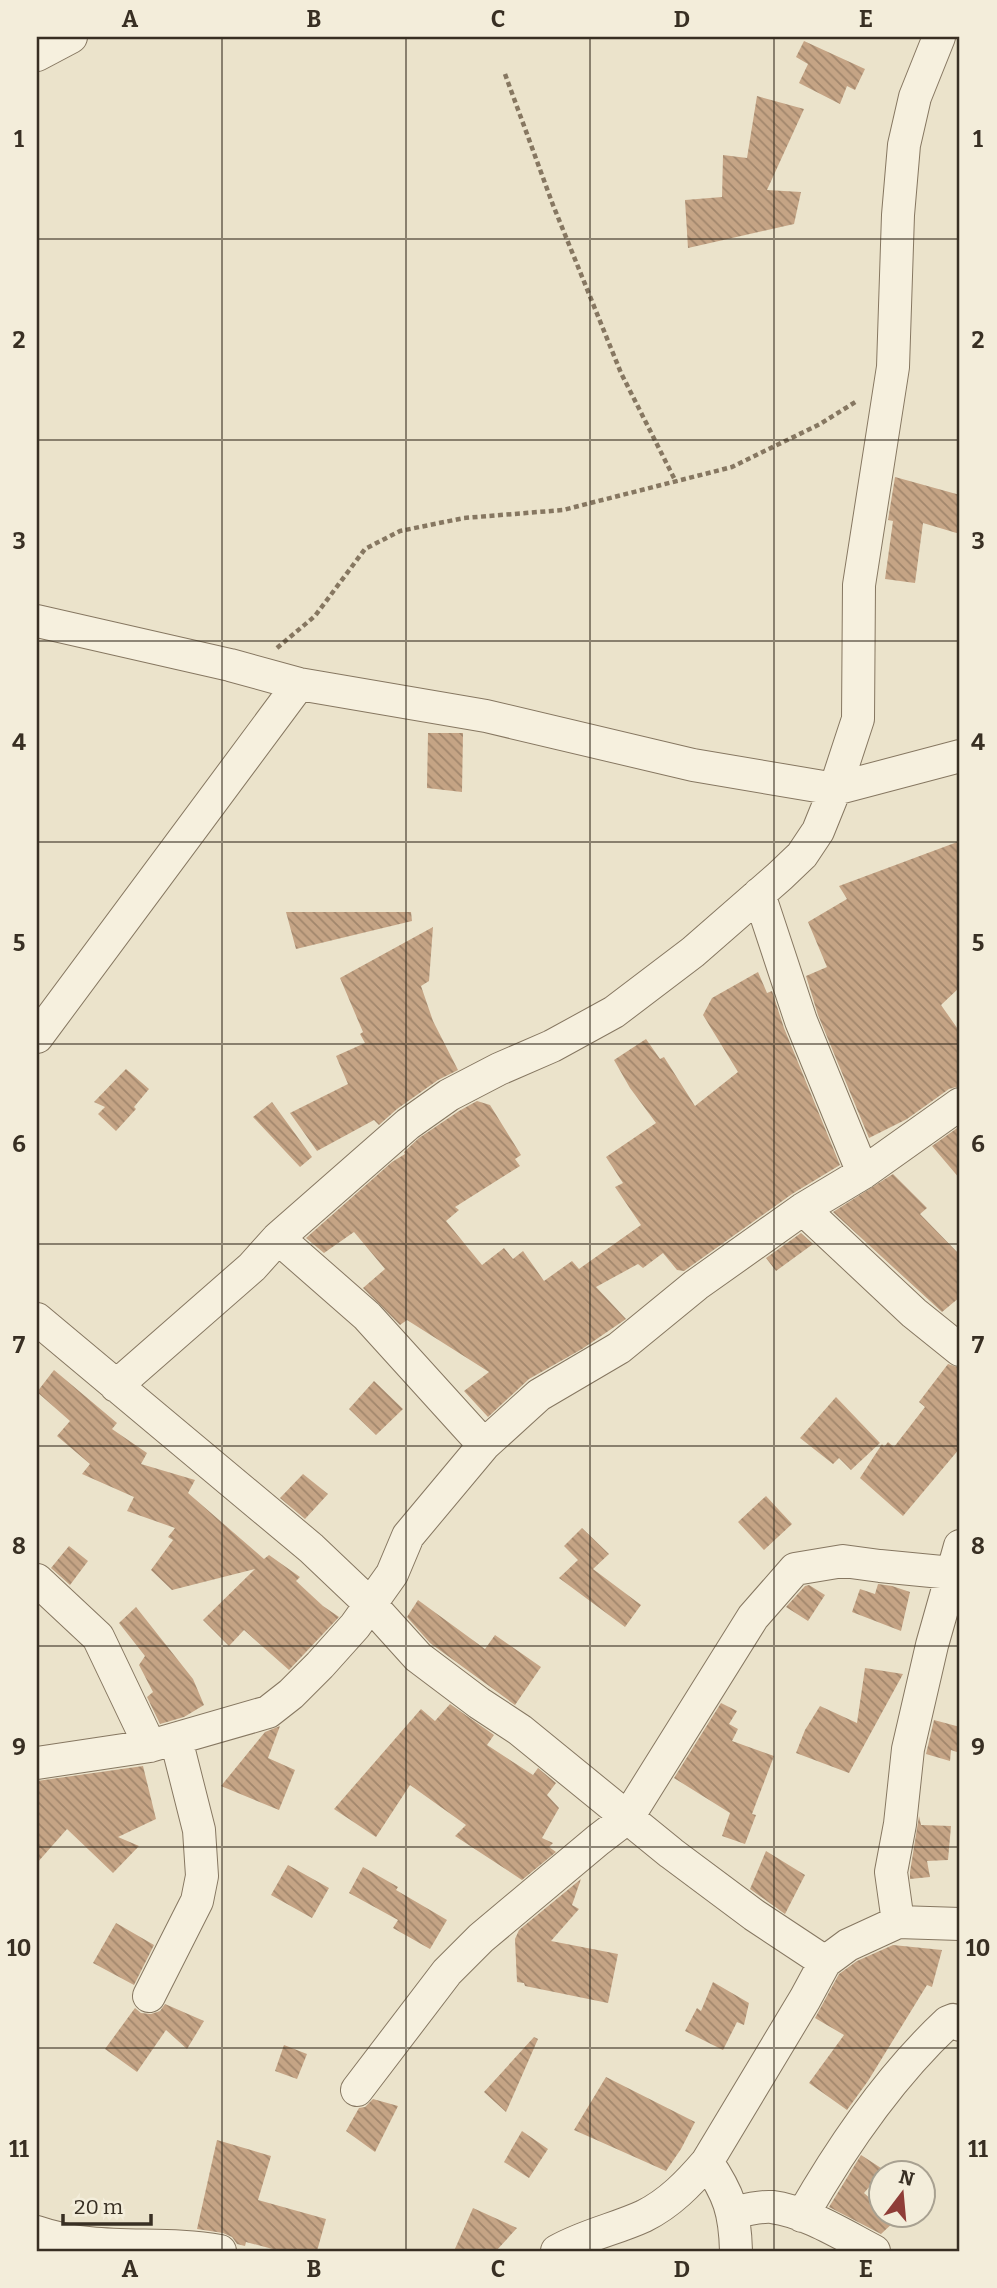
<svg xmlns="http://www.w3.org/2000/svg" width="997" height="2288" font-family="Bitter,serif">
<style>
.building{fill:url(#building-back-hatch)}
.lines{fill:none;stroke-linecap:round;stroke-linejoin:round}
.street-casing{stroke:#867761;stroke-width:34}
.path{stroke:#867761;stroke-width:4.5;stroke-dasharray:5 3.5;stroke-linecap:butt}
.street{stroke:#f6f0de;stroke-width:32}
.grid{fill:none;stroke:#382f23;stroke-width:2;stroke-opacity:0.55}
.neatline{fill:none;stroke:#382f23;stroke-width:2.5}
.grid-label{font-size:23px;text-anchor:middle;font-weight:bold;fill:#382f23}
</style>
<defs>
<pattern id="building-back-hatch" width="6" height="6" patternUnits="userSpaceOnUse" patternTransform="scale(1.75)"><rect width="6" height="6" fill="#c5a485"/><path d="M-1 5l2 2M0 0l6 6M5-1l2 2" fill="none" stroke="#a1866c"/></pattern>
</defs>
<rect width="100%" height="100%" fill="#ebe3cb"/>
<!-- building -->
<path class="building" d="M 804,41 L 865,69 L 855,90 L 847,86 L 840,104 L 799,83 L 808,64 L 796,57 Z
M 757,96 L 804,109 L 767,190 L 801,192 L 794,224 L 688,248 L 685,200 L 722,197 L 723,155 L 747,158 Z
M 895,477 L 960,495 L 960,534 L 923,523 L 915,583 L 885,579 L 893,521 L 888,520 Z
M 428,733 L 463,733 L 462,792 L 427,788 Z
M 960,841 L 960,987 L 941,1005 L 960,1032 L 960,1086 L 949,1089 L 907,1119 L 869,1138 L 818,1015 L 806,976 L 827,967 L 808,922 L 847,899 L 839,886 Z
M 286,912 L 411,912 L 412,921 L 296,949 Z
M 433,927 L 429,981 L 421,986 L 433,1021 L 458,1070 L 438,1080 L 397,1109 L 379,1125 L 374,1120 L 317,1151 L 290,1113 L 348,1084 L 336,1056 L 365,1043 L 360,1034 L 363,1032 L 340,978 Z
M 758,972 L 767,993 L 772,991 L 784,1028 L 840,1165 L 792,1194 L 684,1271 L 677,1270 L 663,1253 L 643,1268 L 638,1264 L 596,1287 L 626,1319 L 582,1349 L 529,1379 L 488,1417 L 464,1391 L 489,1372 L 407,1320 L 400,1325 L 363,1288 L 385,1269 L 354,1232 L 324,1253 L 306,1238 L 392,1162 L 405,1154 L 404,1152 L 419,1138 L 459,1111 L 477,1101 L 490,1105 L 521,1155 L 515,1159 L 520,1166 L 455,1207 L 459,1210 L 446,1221 L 482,1265 L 504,1248 L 513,1259 L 523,1251 L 544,1281 L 572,1261 L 579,1269 L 641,1225 L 615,1187 L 623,1183 L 606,1157 L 656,1123 L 630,1088 L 614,1060 L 646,1039 L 660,1059 L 664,1057 L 695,1106 L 738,1072 L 703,1015 L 712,998 Z
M 126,1069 L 149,1089 L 134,1107 L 136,1109 L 116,1131 L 98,1114 L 105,1107 L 94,1102 Z
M 272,1102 L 312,1157 L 300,1167 L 253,1117 Z
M 960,1126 L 960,1179 L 932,1146 Z
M 893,1174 L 927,1208 L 920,1214 L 960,1255 L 960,1297 L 942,1312 L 833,1212 Z
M 801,1233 L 813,1244 L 776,1271 L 766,1258 Z
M 948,1364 L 960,1368 L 960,1448 L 903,1516 L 860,1478 L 882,1444 L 884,1447 L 888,1442 L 894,1447 L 925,1407 L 919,1402 Z
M 54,1370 L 117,1423 L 112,1429 L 147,1453 L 141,1464 L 195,1480 L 188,1493 L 264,1559 L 269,1555 L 300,1577 L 296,1581 L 323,1606 L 339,1617 L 289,1670 L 244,1630 L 229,1646 L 203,1620 L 255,1569 L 172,1590 L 151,1570 L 173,1540 L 168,1537 L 175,1528 L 127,1511 L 134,1497 L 82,1474 L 90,1464 L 57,1436 L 70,1421 L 37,1392 Z
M 374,1381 L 403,1409 L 376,1435 L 349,1409 Z
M 836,1397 L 880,1443 L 851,1470 L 839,1458 L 833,1464 L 800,1438 Z
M 303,1474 L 328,1494 L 305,1519 L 280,1498 Z
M 766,1496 L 792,1524 L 764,1550 L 738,1522 Z
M 582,1528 L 609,1554 L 593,1569 L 641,1605 L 625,1627 L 559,1578 L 578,1560 L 564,1546 Z
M 69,1546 L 88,1561 L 70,1585 L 51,1568 Z
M 878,1584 L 892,1586 L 910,1592 L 901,1631 L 852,1612 L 860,1589 L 875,1594 Z
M 809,1585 L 825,1595 L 808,1621 L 786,1607 L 805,1586 Z
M 418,1600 L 485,1649 L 495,1635 L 541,1667 L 515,1705 L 430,1643 L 407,1617 Z
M 136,1607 L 193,1679 L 204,1705 L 184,1717 L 160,1724 L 147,1697 L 153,1692 L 139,1665 L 145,1656 L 119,1623 Z
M 865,1668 L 903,1674 L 849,1773 L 796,1753 L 805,1730 L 820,1706 L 857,1723 Z
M 721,1703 L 737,1711 L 729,1724 L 738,1729 L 732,1741 L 774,1756 L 752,1814 L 756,1815 L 745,1844 L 722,1836 L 730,1813 L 674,1778 Z
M 450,1704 L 494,1735 L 487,1745 L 533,1775 L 538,1768 L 556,1783 L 547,1795 L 559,1808 L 542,1838 L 553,1843 L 549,1847 L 556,1852 L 522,1880 L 455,1836 L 466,1825 L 410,1785 L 376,1837 L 334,1809 L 421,1709 L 435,1721 Z
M 934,1720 L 960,1727 L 960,1753 L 951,1750 L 950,1761 L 926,1754 Z
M 280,1726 L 268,1758 L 295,1770 L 279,1810 L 221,1786 L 265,1732 Z
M 143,1766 L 156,1819 L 118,1837 L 139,1846 L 113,1873 L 67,1829 L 37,1863 L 37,1781 Z
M 919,1816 L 921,1825 L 951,1826 L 948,1860 L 927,1861 L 930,1877 L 910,1879 L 910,1872 Z
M 766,1851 L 805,1875 L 785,1914 L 750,1889 Z
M 288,1865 L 329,1888 L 312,1918 L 271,1895 Z
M 363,1867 L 398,1887 L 396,1890 L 447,1920 L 430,1949 L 393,1928 L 398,1920 L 349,1893 Z
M 581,1879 L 572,1905 L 579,1909 L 551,1941 L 618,1954 L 608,2003 L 525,1986 L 524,1983 L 517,1982 L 515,1939 L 519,1930 Z
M 116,1923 L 154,1945 L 134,1985 L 93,1963 Z
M 893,1945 L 942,1950 L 932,1987 L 927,1985 L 868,2081 L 847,2110 L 809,2083 L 844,2035 L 815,2018 L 839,1974 L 857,1961 Z
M 713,1982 L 749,2003 L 744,2025 L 737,2022 L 723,2050 L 685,2031 L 697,2008 L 701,2011 Z
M 165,2004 L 204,2021 L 187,2049 L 166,2030 L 137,2072 L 105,2049 L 135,2008 L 141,2013 L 151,2014 L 160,2011 Z
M 534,2037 L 538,2039 L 506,2112 L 484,2092 Z
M 284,2045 L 307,2054 L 297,2079 L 275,2071 Z
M 606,2077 L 695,2122 L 681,2149 L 666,2171 L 574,2130 Z
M 373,2099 L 398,2106 L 375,2152 L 346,2131 L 359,2108 L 365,2107 Z
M 522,2131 L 548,2149 L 529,2178 L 504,2162 Z
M 217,2140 L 271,2156 L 258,2200 L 326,2219 L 317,2251 L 280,2251 L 246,2242 L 245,2246 L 237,2244 L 232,2237 L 223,2233 L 197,2229 Z
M 861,2155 L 884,2170 L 864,2193 L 881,2208 L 881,2215 L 888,2215 L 895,2221 L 881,2234 L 829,2207 Z
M 473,2208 L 517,2228 L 496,2251 L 454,2251 Z"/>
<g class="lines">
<defs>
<path id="street" d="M 37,55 L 71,37
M 37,621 L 230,665 L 299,684 L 486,716 L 693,765 L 835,789 L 960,756
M 759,894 L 801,1021 L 863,1173
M 37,1037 L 299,684
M 803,1209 L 914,1313 L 960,1350
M 278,1238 L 367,1316 L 484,1445
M 37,1319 L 311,1548 L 371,1605 L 418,1657 L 479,1703 L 520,1730 L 671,1853 L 754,1915 L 825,1962 L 848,1945 L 898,1922 L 960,1924
M 116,1386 L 252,1267 L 278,1238 L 408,1124 L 449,1095 L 499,1069 L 552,1046 L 614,1012 L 693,952 L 780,876 L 802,855 L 818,831 L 835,789 L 858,719 L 859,585 L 893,367 L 898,215 L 904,145 L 915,97 L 939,37
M 37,1580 L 98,1637 L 150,1746
M 37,1763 L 150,1746 L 268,1712 L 291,1694 L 320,1665 L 355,1626 L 392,1574 L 408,1536 L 484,1445 L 539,1395 L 619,1348 L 696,1285 L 803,1209 L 863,1173 L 960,1104
M 898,1922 L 891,1872 L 900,1824 L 908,1749 L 932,1645 L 960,1546
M 149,1996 L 197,1901 L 202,1876 L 199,1830 L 176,1739
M 357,2090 L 447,1972 L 481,1938 L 598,1840 L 628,1817 L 753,1617 L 795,1569 L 843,1561 L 880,1566 L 952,1573
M 707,2162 C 729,2194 735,2212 736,2251
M 733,2213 C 745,2210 759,2206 772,2207 C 805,2211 845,2236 874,2251
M 802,2216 C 842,2146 889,2077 948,2022 L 953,2020 L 960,2025
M 37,2232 C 97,2253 159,2240 220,2251
M 557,2251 C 585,2235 616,2229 644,2216 C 670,2203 689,2183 707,2162 L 805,1999 L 825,1962"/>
</defs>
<!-- street casing -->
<use href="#street" class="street-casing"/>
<!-- path -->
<path class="path" d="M 505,74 L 553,205 L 621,373 L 676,482
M 277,648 L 315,616 L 365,549 L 400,531 L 464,518 L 563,510 L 732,467 L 820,424 L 857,401"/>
<!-- street -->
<use href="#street" class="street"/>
</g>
<!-- grid -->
<path class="grid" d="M 222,37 L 222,2251M 406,37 L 406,2251M 590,37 L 590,2251M 774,37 L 774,2251M 37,239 L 960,239M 37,440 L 960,440M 37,641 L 960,641M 37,842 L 960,842M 37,1044 L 960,1044M 37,1244 L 960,1244M 37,1446 L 960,1446M 37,1646 L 960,1646M 37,1847 L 960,1847M 37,2048 L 960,2048"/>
<!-- border -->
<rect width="997" height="2288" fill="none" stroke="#f3edda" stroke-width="77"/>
<!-- north arrow -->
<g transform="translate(902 2194) rotate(16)"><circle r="33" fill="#f3edda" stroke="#a8a191" stroke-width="2"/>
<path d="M0-5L12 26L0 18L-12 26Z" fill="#8f3d37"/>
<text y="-10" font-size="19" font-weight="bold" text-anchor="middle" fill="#382f23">N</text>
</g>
<!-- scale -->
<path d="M63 2214v10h88v-10" fill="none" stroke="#382f23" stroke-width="3.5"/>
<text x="74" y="2214" font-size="21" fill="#382f23" stroke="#f3edda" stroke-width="5" paint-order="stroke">20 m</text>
<rect x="38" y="38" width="920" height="2212" class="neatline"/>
<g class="grid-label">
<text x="130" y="27">A</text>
<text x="314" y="27">B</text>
<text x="498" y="27">C</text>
<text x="682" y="27">D</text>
<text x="866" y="27">E</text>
<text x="19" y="147">1</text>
<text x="978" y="147">1</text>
<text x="19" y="348">2</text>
<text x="978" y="348">2</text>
<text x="19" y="549">3</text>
<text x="978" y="549">3</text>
<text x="19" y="750">4</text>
<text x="978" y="750">4</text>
<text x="19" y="951">5</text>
<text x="978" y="951">5</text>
<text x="19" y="1152">6</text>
<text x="978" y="1152">6</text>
<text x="19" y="1353">7</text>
<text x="978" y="1353">7</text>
<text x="19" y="1554">8</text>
<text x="978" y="1554">8</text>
<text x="19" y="1755">9</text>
<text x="978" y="1755">9</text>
<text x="19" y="1956">10</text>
<text x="978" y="1956">10</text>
<text x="19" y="2157">11</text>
<text x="978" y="2157">11</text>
<text x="130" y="2277">A</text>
<text x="314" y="2277">B</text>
<text x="498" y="2277">C</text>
<text x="682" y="2277">D</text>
<text x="866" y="2277">E</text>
</g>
</svg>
